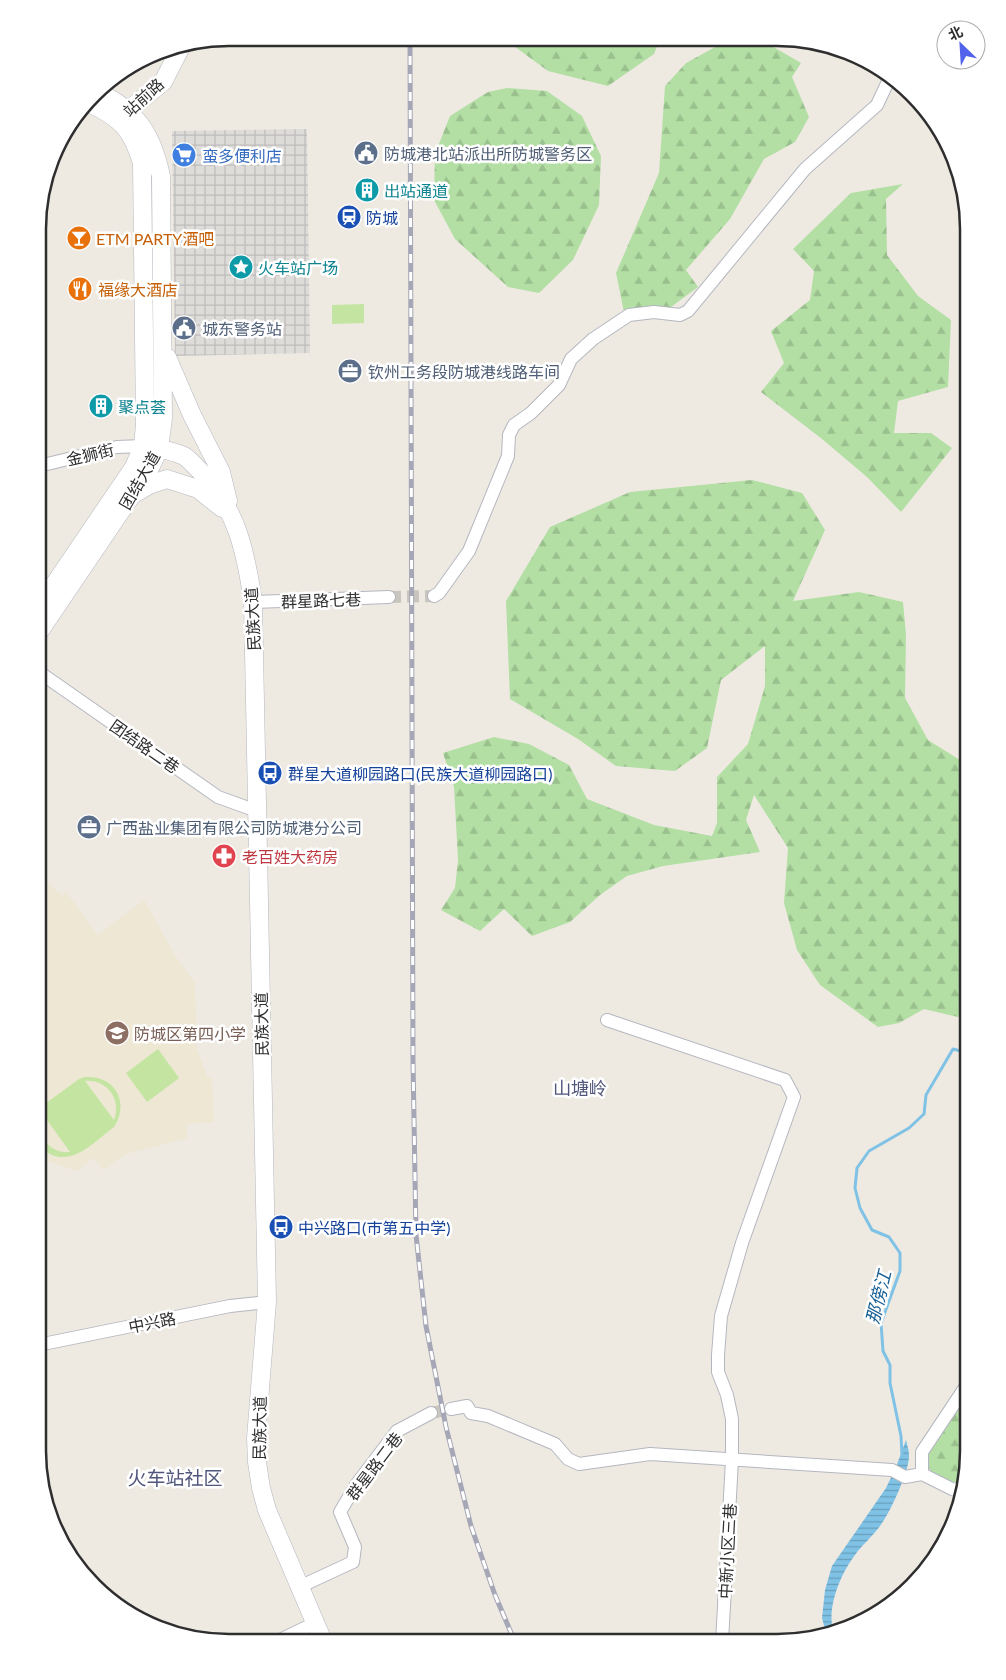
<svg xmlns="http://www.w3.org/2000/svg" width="1006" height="1680" font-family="Lato,'Noto Sans SC',sans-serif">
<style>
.education{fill:#ede7d4}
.forest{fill:url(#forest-firs)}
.pitch{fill:#c3e5a1;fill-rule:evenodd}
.plaza{fill:url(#plaza-grid)}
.water{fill:url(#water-rules)}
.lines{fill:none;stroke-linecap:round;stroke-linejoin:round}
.stream{stroke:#7fc2e6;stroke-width:3}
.street-tunnel{stroke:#c8c4be;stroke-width:12;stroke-dasharray:12 6;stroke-linecap:butt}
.street-casing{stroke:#b5b7c0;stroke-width:14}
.secondary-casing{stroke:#b5b7c0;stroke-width:19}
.street{stroke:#fff;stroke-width:12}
.secondary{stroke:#fff;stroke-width:18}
.rail-casing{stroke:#a5a6b6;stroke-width:5}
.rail{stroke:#fff;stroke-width:3;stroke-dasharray:9;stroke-linecap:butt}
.labels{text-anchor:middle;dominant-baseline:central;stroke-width:5;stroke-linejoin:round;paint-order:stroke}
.street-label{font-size:16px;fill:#2e2e2e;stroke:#fff}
.service-label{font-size:16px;fill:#4e5e75;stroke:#fff;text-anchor:start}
.shop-label{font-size:16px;fill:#366cbe;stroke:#fff;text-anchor:start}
.culture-label{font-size:16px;fill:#0d838f;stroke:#fff;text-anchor:start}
.transit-label{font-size:16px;fill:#164399;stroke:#fff;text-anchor:start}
.food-label{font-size:16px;fill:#c56008;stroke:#fff;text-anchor:start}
.health-label{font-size:16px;fill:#be3a42;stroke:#fff;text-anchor:start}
.education-label{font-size:16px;fill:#785e54;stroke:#fff;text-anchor:start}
.neighbourhood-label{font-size:18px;fill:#51567c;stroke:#fff}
.water-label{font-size:18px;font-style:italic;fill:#1a6196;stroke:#fff}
.quarter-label{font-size:19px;fill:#51567c;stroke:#fff}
.rim{fill:none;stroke:#2e2e2e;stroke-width:2.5}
</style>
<defs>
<pattern id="forest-firs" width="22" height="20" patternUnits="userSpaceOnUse" patternTransform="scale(1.25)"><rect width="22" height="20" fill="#b3dfa4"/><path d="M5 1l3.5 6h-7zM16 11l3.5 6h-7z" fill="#9ac08e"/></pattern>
<pattern id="plaza-grid" width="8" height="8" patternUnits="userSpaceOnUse" patternTransform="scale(1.25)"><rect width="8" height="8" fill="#dedcd9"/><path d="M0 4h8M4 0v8" fill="none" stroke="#bfbdbb"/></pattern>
<pattern id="water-rules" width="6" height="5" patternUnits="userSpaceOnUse" patternTransform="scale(1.25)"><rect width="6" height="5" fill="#7fc2e6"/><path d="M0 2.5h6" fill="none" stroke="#689ebb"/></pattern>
</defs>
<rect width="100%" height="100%" fill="#eeeae2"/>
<!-- education -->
<path class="education" d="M 38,875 L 63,896 L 66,892 L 98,935 L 144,900 L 176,957 L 195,983 L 197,1050 L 208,1078 L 212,1078 L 214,1122 L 187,1124 L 187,1138 L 126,1154 L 103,1170 L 94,1158 L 76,1171 L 47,1161 L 38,1156 Z"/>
<!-- forest -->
<path class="forest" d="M 503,38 L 660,39 L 654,54 L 608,86 L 548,71 Z
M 760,39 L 801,63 L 792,77 L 809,117 L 795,142 L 764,159 L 730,219 L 686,270 L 698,287 L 671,307 L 624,312 L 616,273 L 659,173 L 665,86 L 686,63 L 717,46 Z
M 507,88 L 547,91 L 582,116 L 601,156 L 599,205 L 573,260 L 539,293 L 508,287 L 455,239 L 434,200 L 435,154 L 450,116 L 488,92 Z
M 939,130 L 954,156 L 959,179 L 936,139 Z
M 903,184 L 886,199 L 887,255 L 918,296 L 951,320 L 948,387 L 898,401 L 894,433 L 931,433 L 952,448 L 901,512 L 867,477 L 822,439 L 761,392 L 784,363 L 771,331 L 810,300 L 814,271 L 793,249 L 851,193 Z
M 752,480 L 802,493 L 825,530 L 793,601 L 859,592 L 903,602 L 906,635 L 905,698 L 928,740 L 968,765 L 968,1008 L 958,1017 L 924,1009 L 899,1023 L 878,1027 L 820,985 L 797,950 L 784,903 L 788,848 L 754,795 L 746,820 L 760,852 L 663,866 L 627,876 L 600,895 L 570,922 L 532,936 L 504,909 L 480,931 L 441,910 L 455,888 L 458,860 L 454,787 L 443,753 L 494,737 L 529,744 L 569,765 L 587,799 L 654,825 L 712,836 L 717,823 L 717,777 L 748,744 L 765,686 L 765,646 L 721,680 L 707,748 L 675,771 L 616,766 L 578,739 L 510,699 L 506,601 L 550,527 L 630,492 Z
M 968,1396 L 968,1464 L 963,1484 L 937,1478 L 921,1458 Z"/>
<!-- pitch -->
<path class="pitch" d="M 364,304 L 364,323 L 332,324 L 332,305 Z
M 158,1049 L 179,1078 L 147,1102 L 126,1073 Z
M 85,1077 C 115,1075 130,1102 114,1127 C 96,1140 74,1166 50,1154 C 46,1152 41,1148 39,1144 C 36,1138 38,1117 38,1109 L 79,1079 ZM 85,1081 C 107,1079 122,1100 114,1120 ZM 42,1113 L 70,1152 C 49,1154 33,1133 42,1113 Z"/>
<!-- plaza -->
<path class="plaza" d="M 307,129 L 310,353 L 175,356 L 172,131 Z"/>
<!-- water -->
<path class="water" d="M 906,1440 C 907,1445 909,1450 909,1455 C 910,1470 889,1515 880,1526 C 872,1537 862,1545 855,1555 C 840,1575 827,1607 833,1631 L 826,1633 L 822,1618 L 825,1590 L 832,1566 L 886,1488 L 896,1467 Z"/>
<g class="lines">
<!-- stream -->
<path class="stream" d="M 902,1455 L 901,1436 L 890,1383 L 890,1365 L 883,1351 L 881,1323 L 900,1271 L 900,1253 L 889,1237 L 872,1230 L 860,1208 L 855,1188 L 857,1168 L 869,1151 L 909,1128 L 924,1114 L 926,1095 L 953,1049 L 968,1053"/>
<!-- street-tunnel -->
<path class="street-tunnel" d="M 389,597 L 434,596
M 431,1413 L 451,1409"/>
<defs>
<path id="street" d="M 39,466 L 117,447 L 143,446
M 434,596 L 439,593 L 469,551 L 508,456 L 509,435 L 514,425 L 531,413 L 559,385 L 571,359 L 593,339 L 629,315 L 654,312 L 680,315 L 688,311 L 805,169 L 877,105 L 891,75
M 253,602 L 389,597
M 39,672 L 218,797 L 257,811
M 607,1020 L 785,1080 L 794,1097 L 742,1243 L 721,1316 L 718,1355 L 718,1372 L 727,1395 L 732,1419 L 732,1460 L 722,1642
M 38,1345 L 230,1306 L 267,1302
M 451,1409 L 467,1406 L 471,1413 L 488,1416 L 555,1444 L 568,1459 L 579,1464 L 650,1454 L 892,1470 L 905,1477 L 922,1474 L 952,1489 L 962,1491
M 922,1474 L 922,1452 L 968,1383 L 968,1380
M 299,1587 L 353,1562 L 355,1547 L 340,1512 L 356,1485 L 397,1431 L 431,1413
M 278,1641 L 315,1623"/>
<path id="secondary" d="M 120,117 L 163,82 L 181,47
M 167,357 L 192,415 L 221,472 L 228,501
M 143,446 C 156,448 172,450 184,456 C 190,460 196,467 201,472 C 237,509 246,553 253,602 L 267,1302 L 256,1438 L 257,1462 L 261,1488 L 267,1510 L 323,1641
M 132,495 L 149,485 L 167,479 L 198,489 L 222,508
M 39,607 L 134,467 L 143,446 L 145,424 L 142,163 C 132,129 121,118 89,103
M 39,632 L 150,468 L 159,449 L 163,418 L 161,176 C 152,134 137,111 98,92"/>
</defs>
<!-- street casing -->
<use href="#street" class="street-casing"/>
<!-- secondary casing -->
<use href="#secondary" class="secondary-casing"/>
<!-- street -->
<use href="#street" class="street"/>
<!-- secondary -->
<use href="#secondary" class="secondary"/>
<defs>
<path id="rail" d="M 410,38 L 413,1061 L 416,1235 L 426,1326 L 446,1427 L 471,1526 L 495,1595 L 515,1642"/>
</defs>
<!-- rail casing -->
<use href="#rail" class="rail-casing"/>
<!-- rail -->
<use href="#rail" class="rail"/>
</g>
<!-- icons -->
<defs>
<symbol id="civic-disc" viewBox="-11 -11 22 22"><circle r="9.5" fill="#5c6f8a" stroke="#fff"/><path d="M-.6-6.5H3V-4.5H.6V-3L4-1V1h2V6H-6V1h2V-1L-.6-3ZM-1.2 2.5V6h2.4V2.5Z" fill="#fff"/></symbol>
<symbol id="supermarket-disc" viewBox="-11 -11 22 22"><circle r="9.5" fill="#3f7fe0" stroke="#fff"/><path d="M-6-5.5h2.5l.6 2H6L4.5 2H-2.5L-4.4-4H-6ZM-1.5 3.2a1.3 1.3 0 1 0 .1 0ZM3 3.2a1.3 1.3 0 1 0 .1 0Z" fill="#fff"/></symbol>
<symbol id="building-disc" viewBox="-11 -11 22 22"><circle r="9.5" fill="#0f9aa8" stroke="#fff"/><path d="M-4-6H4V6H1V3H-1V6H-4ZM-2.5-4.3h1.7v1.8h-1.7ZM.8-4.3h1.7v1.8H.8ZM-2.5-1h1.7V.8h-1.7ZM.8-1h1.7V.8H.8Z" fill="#fff"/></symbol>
<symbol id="station-disc" viewBox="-11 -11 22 22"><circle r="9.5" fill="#1a4fb4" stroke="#fff"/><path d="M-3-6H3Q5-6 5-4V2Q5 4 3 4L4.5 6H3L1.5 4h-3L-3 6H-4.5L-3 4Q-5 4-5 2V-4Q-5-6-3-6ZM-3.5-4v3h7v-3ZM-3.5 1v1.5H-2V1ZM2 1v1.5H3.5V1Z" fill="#fff"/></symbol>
<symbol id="bar-disc" viewBox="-11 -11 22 22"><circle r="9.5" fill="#e8710a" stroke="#fff"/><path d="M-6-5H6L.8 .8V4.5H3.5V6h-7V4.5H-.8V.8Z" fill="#fff"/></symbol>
<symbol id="sight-disc" viewBox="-11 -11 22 22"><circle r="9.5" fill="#0f9aa8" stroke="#fff"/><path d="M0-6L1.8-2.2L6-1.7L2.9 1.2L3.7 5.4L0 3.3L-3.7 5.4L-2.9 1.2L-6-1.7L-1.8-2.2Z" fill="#fff"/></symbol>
<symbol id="restaurant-disc" viewBox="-11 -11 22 22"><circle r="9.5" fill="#e8710a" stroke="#fff"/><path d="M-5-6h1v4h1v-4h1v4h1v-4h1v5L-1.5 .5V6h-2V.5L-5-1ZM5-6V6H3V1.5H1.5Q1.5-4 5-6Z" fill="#fff"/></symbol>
<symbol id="office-disc" viewBox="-11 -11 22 22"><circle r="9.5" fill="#5c6f8a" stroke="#fff"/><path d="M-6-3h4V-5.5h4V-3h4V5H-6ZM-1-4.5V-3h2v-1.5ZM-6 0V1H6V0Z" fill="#fff"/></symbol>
<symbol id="bus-disc" viewBox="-11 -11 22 22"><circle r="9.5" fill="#1a4fb4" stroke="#fff"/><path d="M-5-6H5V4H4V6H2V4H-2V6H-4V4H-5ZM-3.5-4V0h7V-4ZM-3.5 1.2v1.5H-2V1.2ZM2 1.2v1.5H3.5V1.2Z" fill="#fff"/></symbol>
<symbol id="pharmacy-disc" viewBox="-11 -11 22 22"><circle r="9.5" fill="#e0444e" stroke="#fff"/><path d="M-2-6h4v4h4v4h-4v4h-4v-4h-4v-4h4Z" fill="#fff"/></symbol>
<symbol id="school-disc" viewBox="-11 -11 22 22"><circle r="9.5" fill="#8d6e63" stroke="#fff"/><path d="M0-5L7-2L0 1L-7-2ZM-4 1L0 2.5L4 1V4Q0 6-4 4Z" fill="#fff"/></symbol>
</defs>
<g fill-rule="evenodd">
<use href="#civic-disc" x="352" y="139" width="28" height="28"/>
<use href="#supermarket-disc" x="170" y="141" width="28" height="28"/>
<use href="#building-disc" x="353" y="176" width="28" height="28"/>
<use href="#station-disc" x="335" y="203" width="28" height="28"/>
<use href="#bar-disc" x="65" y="224" width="28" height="28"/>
<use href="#sight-disc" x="227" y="253" width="28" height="28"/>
<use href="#restaurant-disc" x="66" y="275" width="28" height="28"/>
<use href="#civic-disc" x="170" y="314" width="28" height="28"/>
<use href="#office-disc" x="336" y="357" width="28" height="28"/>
<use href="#building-disc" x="87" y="392" width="28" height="28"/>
<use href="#bus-disc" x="256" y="759" width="28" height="28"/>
<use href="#office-disc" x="75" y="813" width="28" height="28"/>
<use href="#pharmacy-disc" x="210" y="842" width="28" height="28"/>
<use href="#school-disc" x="103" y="1019" width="28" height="28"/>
<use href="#bus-disc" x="267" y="1213" width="28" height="28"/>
</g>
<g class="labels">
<!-- street labels -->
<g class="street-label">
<text transform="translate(143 97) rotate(-42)">站前路</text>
<text transform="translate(90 454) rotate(-13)">金狮街</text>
<text transform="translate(139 480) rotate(-60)">团结大道</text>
<text transform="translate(321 600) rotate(-2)">群星路七巷</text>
<text transform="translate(252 619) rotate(-93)">民族大道</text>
<text transform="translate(145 746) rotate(35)">团结路二巷</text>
<text transform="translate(261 1024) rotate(-91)">民族大道</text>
<text transform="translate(152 1322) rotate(-11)">中兴路</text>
<text transform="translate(259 1428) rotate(-89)">民族大道</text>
<text transform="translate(374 1466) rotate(-53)">群星路二巷</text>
<text transform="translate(727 1551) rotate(-87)">中新小区三巷</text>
</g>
<!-- service labels -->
<g class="service-label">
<text x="384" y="153">防城港北站派出所防城警务区</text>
<text x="202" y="328">城东警务站</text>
<text x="368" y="371">钦州工务段防城港线路车间</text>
<text x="106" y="827">广西盐业集团有限公司防城港分公司</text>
</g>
<!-- shop labels -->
<g class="shop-label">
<text x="202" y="155">蛮多便利店</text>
</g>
<!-- culture labels -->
<g class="culture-label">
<text x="384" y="190">出站通道</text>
<text x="258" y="267">火车站广场</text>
<text x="118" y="406">聚点荟</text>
</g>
<!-- transit labels -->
<g class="transit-label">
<text x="366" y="217">防城</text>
<text x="288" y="773">群星大道柳园路口(民族大道柳园路口)</text>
<text x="298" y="1227">中兴路口(巿第五中学)</text>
</g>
<!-- food labels -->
<g class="food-label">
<text x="96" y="238">ETM PARTY酒吧</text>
<text x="98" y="289">福缘大酒店</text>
</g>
<!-- health labels -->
<g class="health-label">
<text x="242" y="856">老百姓大药房</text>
</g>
<!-- education labels -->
<g class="education-label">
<text x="134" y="1033">防城区第四小学</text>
</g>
<!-- neighbourhood labels -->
<g class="neighbourhood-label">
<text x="580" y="1088">山塘岭</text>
</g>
<!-- water labels -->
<g class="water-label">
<text transform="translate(878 1297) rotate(-76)">那傍江</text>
</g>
<!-- quarter labels -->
<g class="quarter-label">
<text x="175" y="1477">火车站社区</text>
</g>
</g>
<!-- crop -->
<path d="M0 0H1006V1680H0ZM229 46H777A183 183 0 0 1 960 229V1451A183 183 0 0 1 777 1634H229A183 183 0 0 1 46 1451V229A183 183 0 0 1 229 46Z" fill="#fff" fill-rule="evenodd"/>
<path class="rim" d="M229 46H777A183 183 0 0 1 960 229V1451A183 183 0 0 1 777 1634H229A183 183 0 0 1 46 1451V229A183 183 0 0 1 229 46Z"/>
<!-- north arrow -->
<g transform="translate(961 45) rotate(335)"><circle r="24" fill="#ffffff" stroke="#ababab"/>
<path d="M0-4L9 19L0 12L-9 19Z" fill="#5262eb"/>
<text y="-8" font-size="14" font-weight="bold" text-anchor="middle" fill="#2e2e2e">北</text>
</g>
</svg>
